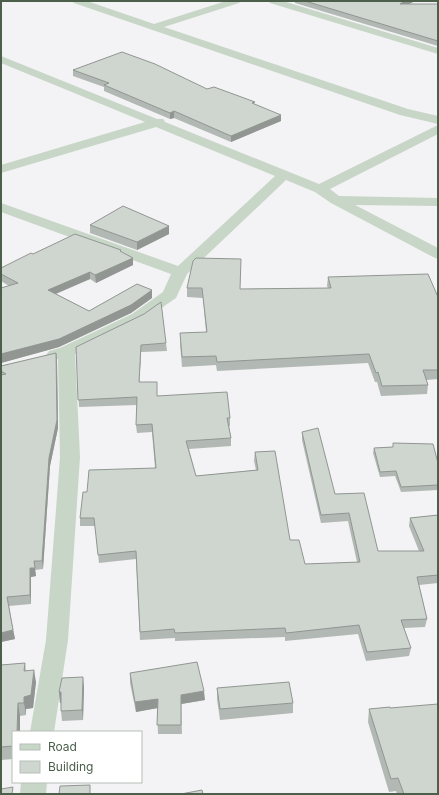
<svg xmlns="http://www.w3.org/2000/svg" width="439" height="795" font-family="Inter,sans-serif">
<style>
.lines{fill:none;stroke-linecap:round;stroke-linejoin:round}
.street{fill:#c7d6c7;fill-rule:evenodd}
.wall{fill:#b2b8b3}
.shaded-wall{fill:#919692}
.building{fill:#cfd6d0;stroke:#919692}
</style>
<rect width="100%" height="100%" fill="#f3f2f4"/>
<g class="lines">
<!-- street -->
<path class="street" d="M 72,1 L 87,1 L 154,24 L 226,1 L 241,1 L 239,3 L 164,27 L 408,109 L 438,116 L 438,124 L 400,115 L 74,3 Z
M 268,1 L 283,1 L 438,48 L 438,54 L 270,3 Z
M 1,56 L 157,119 L 163,119 L 165,122 L 319,184 L 438,125 L 438,134 L 330,189 L 339,196 L 438,198 L 438,206 L 355,205 L 438,248 L 438,259 L 433,257 L 331,203 L 315,192 L 286,180 L 187,274 L 176,298 L 144,320 L 75,354 L 80,457 L 68,640 L 54,732 L 30,732 L 46,640 L 60,457 L 58,359 L 49,359 L 46,355 L 49,351 L 60,348 L 132,314 L 163,292 L 171,274 L 1,212 L 1,203 L 178,266 L 275,176 L 156,127 L 1,173 L 1,165 L 145,122 L 1,63 Z
M 21,782 L 47,782 L 46,794 L 20,794 Z"/>
</g>
<!-- wall -->
<path class="wall" d="M 295,1 L 415,1 L 409,4 L 438,4 L 438,46 L 295,3 Z
M 73,70 L 207,89 L 255,104 L 281,121 L 231,142 L 174,118 L 170,119 L 104,91 L 104,87 L 73,76 Z
M 90,225 L 169,226 L 169,234 L 137,250 L 90,233 Z
M 121,250 L 121,252 L 133,258 L 133,265 L 96,283 L 90,279 L 56,294 L 89,311 L 152,298 L 131,313 L 59,347 L 1,363 L 1,288 L 9,286 L 1,281 L 1,268 L 33,254 Z
M 328,277 L 438,297 L 438,379 L 426,380 L 428,385 L 427,394 L 381,396 L 377,382 L 375,382 L 368,363 L 217,371 L 216,365 L 182,367 L 180,343 L 206,332 L 203,298 L 187,297 L 187,288 L 240,289 L 328,288 L 327,286 Z
M 166,343 L 167,351 L 141,352 L 139,382 L 157,396 L 230,418 L 230,426 L 229,426 L 231,438 L 231,446 L 189,449 L 196,476 L 256,470 L 254,461 L 255,452 L 290,540 L 305,564 L 357,562 L 348,521 L 321,523 L 302,440 L 302,432 L 335,494 L 378,551 L 419,551 L 409,526 L 410,518 L 438,515 L 438,583 L 419,585 L 427,619 L 425,627 L 404,628 L 411,648 L 409,656 L 366,661 L 358,634 L 285,641 L 285,637 L 175,641 L 175,638 L 140,640 L 136,559 L 99,563 L 95,526 L 80,526 L 80,518 L 87,492 L 155,468 L 152,432 L 137,433 L 136,425 L 137,405 L 79,407 L 76,347 Z
M 56,353 L 57,361 L 58,428 L 50,466 L 43,569 L 35,570 L 36,576 L 31,577 L 31,604 L 9,606 L 15,639 L 1,642 L 1,366 Z
M 393,443 L 438,463 L 438,490 L 401,492 L 395,476 L 380,477 L 373,453 L 374,448 L 393,447 Z
M 25,663 L 26,671 L 36,682 L 33,708 L 26,709 L 26,715 L 20,716 L 13,732 L 13,759 L 1,760 L 1,665 Z
M 130,673 L 205,700 L 181,704 L 182,734 L 158,734 L 157,708 L 136,712 L 130,683 Z
M 84,687 L 83,720 L 62,721 L 61,711 L 61,702 L 60,703 L 59,692 Z
M 217,688 L 293,703 L 293,713 L 220,720 L 217,699 Z
M 390,708 L 438,794 L 397,794 L 396,791 L 389,792 L 368,722 L 369,709 Z"/>
<!-- shaded-wall -->
<path class="shaded-wall" d="M 405,1 L 415,1 L 399,9 L 400,4 Z
M 174,111 L 174,118 L 170,119 L 170,113 Z
M 281,115 L 281,121 L 231,142 L 231,136 Z
M 169,226 L 169,234 L 137,250 L 137,242 Z
M 133,258 L 133,265 L 96,283 L 95,275 Z
M 90,272 L 90,279 L 48,297 L 48,290 Z
M 152,290 L 152,298 L 131,313 L 59,347 L 1,363 L 1,354 Z
M 141,345 L 141,352 L 139,390 L 139,382 Z
M 56,353 L 57,361 L 58,428 L 50,466 L 43,569 L 42,561 Z
M 30,568 L 35,568 L 36,576 L 31,577 L 31,604 L 30,595 Z
M 13,630 L 15,639 L 1,642 L 1,633 Z
M 34,670 L 36,682 L 33,708 L 26,709 L 26,715 L 24,703 L 24,697 Z
M 83,677 L 84,687 L 83,720 L 82,710 Z
M 204,691 L 205,700 L 181,704 L 182,734 L 181,695 Z
M 59,692 L 61,692 L 63,702 L 60,703 Z
M 158,699 L 158,708 L 136,712 L 135,702 Z
M 18,703 L 20,716 L 20,732 L 17,732 Z"/>
<!-- building -->
<path class="building" d="M 305,1 L 405,1 L 400,4 L 438,4 L 438,41 Z
M 122,52 L 155,64 L 207,89 L 214,87 L 255,102 L 252,103 L 281,115 L 231,136 L 174,111 L 170,113 L 104,85 L 109,83 L 73,70 Z
M 123,206 L 169,226 L 137,242 L 90,225 Z
M 75,234 L 121,250 L 120,251 L 133,258 L 95,275 L 90,272 L 48,290 L 89,311 L 137,284 L 152,290 L 131,305 L 59,339 L 1,354 L 1,288 L 18,283 L 1,274 L 1,268 L 31,253 L 33,254 Z
M 196,258 L 241,259 L 240,289 L 331,288 L 328,277 L 428,274 L 438,297 L 438,370 L 423,370 L 428,385 L 382,386 L 378,372 L 376,373 L 369,354 L 217,362 L 216,356 L 182,357 L 180,333 L 207,332 L 202,288 L 187,288 L 193,261 Z
M 161,302 L 166,343 L 141,345 L 139,382 L 157,382 L 157,396 L 227,392 L 230,418 L 227,418 L 231,438 L 186,441 L 196,476 L 258,470 L 255,452 L 275,451 L 290,540 L 299,540 L 305,564 L 360,562 L 349,513 L 321,515 L 302,432 L 318,428 L 335,494 L 364,493 L 378,551 L 424,551 L 410,518 L 438,515 L 438,575 L 417,577 L 427,619 L 401,620 L 411,648 L 367,652 L 359,625 L 286,633 L 285,628 L 175,633 L 174,629 L 140,632 L 136,551 L 98,555 L 94,518 L 80,518 L 83,492 L 87,492 L 89,470 L 156,468 L 152,424 L 136,425 L 137,397 L 78,400 L 76,347 L 144,314 Z
M 56,353 L 57,420 L 49,458 L 42,561 L 34,561 L 35,568 L 30,568 L 30,595 L 7,597 L 13,630 L 1,633 L 1,375 L 6,374 L 1,371 L 1,366 Z
M 393,443 L 433,444 L 438,463 L 438,485 L 401,487 L 396,471 L 380,472 L 374,448 L 393,447 Z
M 197,662 L 204,691 L 181,695 L 181,725 L 157,725 L 158,699 L 135,702 L 130,673 Z
M 25,663 L 24,671 L 34,670 L 31,695 L 24,697 L 24,703 L 18,703 L 17,732 L 13,732 L 13,746 L 1,747 L 1,665 Z
M 83,677 L 82,710 L 61,711 L 61,692 L 59,692 L 62,678 Z
M 289,682 L 293,703 L 220,709 L 217,688 Z
M 438,704 L 438,794 L 404,794 L 398,778 L 391,779 L 369,709 L 390,707 L 390,708 Z
M 90,785 L 90,794 L 59,794 L 60,786 Z
M 13,787 L 12,794 L 1,794 L 1,789 Z
M 202,790 L 203,794 L 181,794 Z"/>
<!-- border -->
<rect width="439" height="795" fill="none" stroke="#4b5f4b" stroke-width="4"/>
<!-- legend -->
<rect x="12" y="731" width="130" height="52" fill="#ffffff" stroke="#b7bfb7"/>
<rect x="20" y="744" width="20" height="6" fill="#c7d6c7" stroke="#b7bfb7"/>
<text x="48" y="751" font-size="12" fill="#4b5f4b">Road</text>
<rect x="20" y="761" width="20" height="12" fill="#cfd6d0" stroke="#b7bfb7"/>
<text x="48" y="771" font-size="12" fill="#4b5f4b">Building</text>
</svg>
